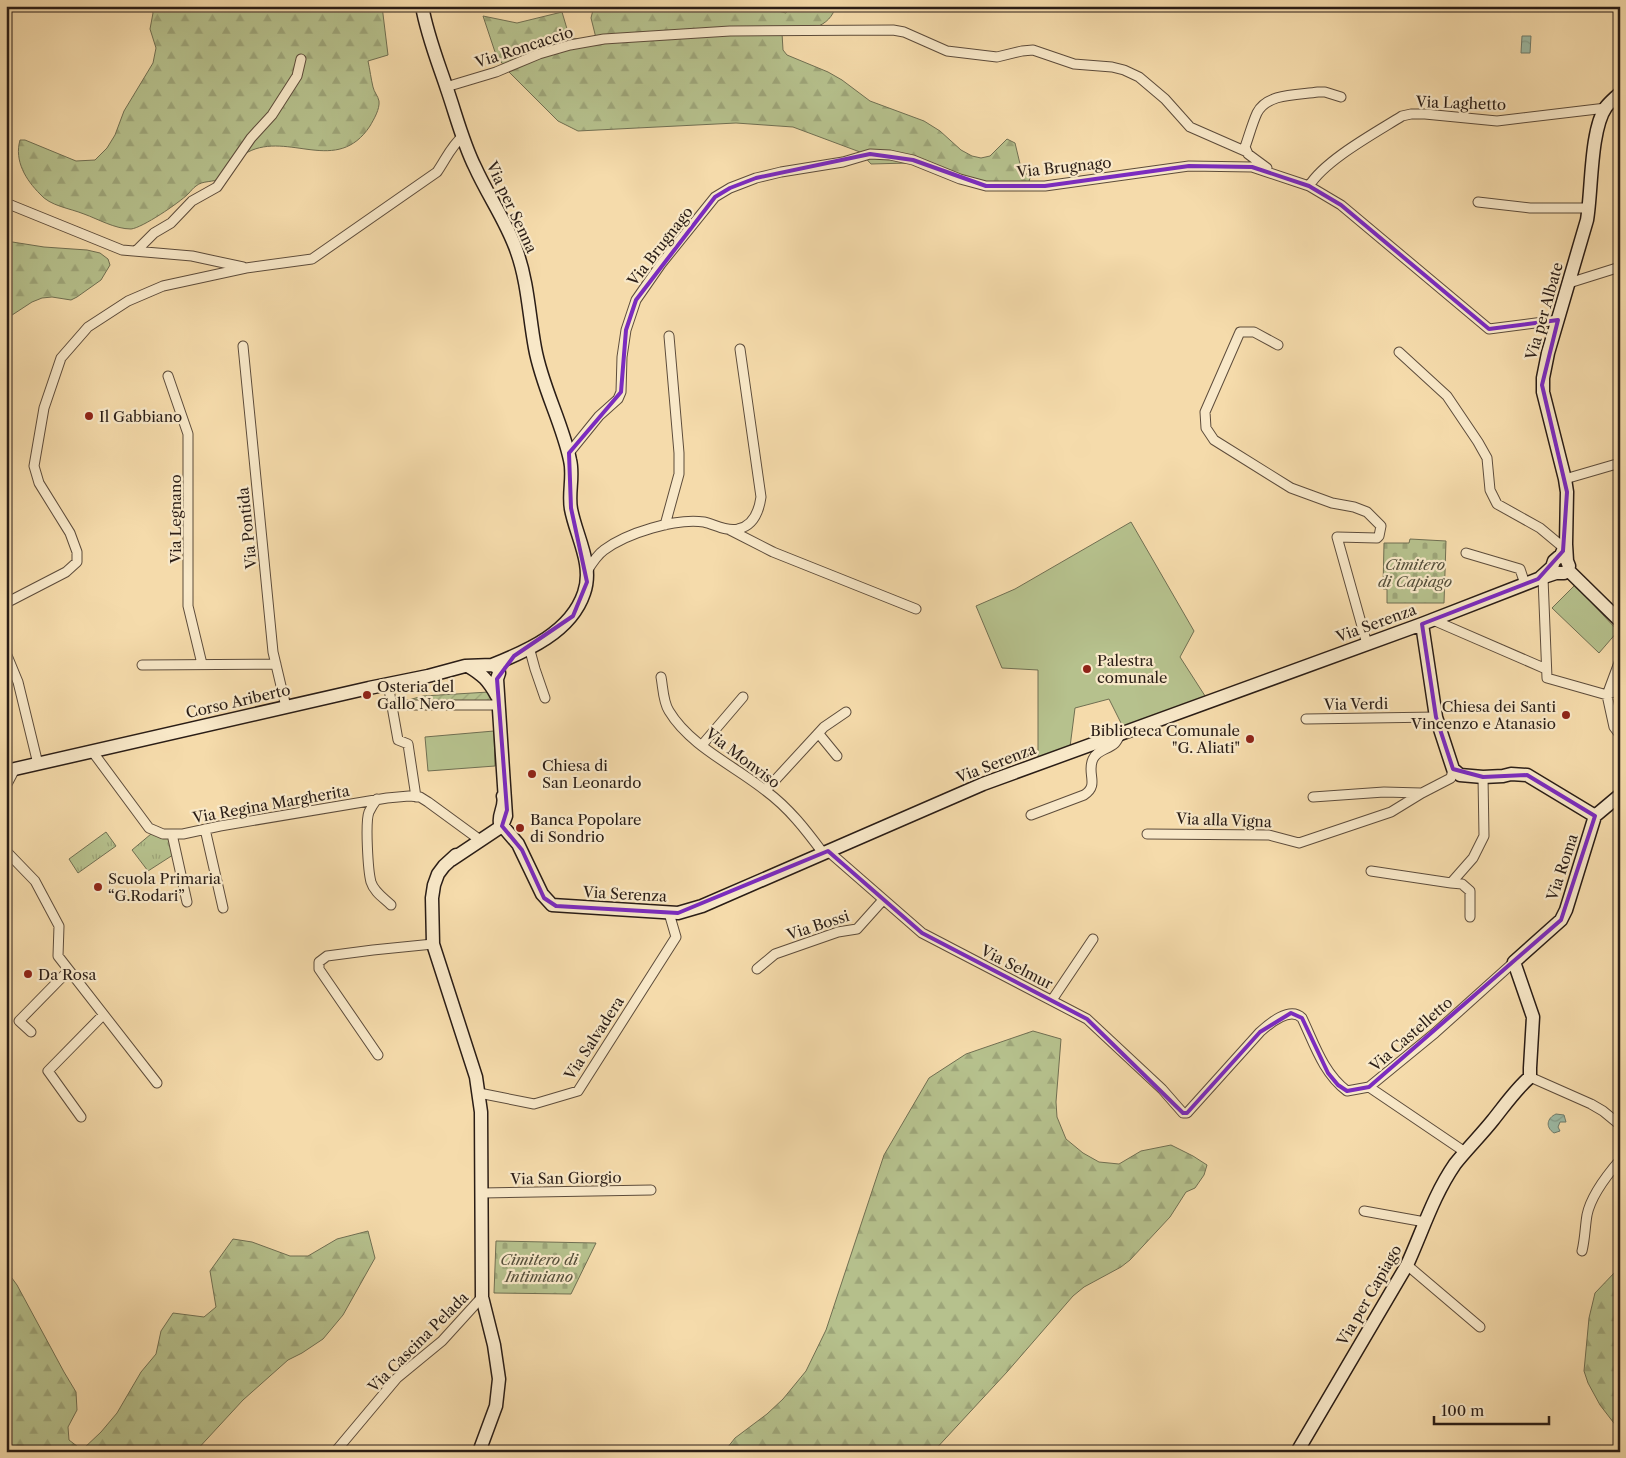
<svg xmlns="http://www.w3.org/2000/svg" width="1626" height="1458" font-family="'Libre Caslon Text',serif">
<style>
.grass{fill:url(#grass-tufts);stroke:#706f52}
.forest{fill:url(#forest-firs);stroke:#706f52}
.cemetery{fill:url(#cemetery-stones);stroke:#706f52}
.garden{fill:url(#garden-furrows);stroke:#706f52}
.pitch{fill:#b6c18d;stroke:#706f52}
.water{fill:url(#water-waves);stroke:#6f7c6c}
.lines{fill:none;stroke-linecap:round;stroke-linejoin:round}
.street-casing{stroke:#5d4c3b;stroke-width:11}
.secondary-casing{stroke:#2a1d16;stroke-width:15}
.street{stroke:#f8e8c8;stroke-width:9}
.secondary{stroke:#f8e8c8;stroke-width:12}
.marked{fill:none;stroke:#7b2cbf;stroke-width:4;stroke-linejoin:round}
.poi-dot{fill:#8f2418;stroke:#f8e8c8;stroke-width:2}
.labels{text-anchor:middle;dominant-baseline:central;stroke-width:4.5;stroke-linejoin:round;paint-order:stroke}
.street-label{font-size:15px;fill:#2a1d16;stroke:#f8e8c8}
.poi-label{font-size:15px;fill:#2a1d16;stroke:#f8e8c8;text-anchor:start}
.park-label{font-size:15px;font-style:italic;fill:#544e3a;stroke:#f8e8c8}
</style>
<defs>
<pattern id="grass-tufts" width="24" height="20" patternUnits="userSpaceOnUse" patternTransform="scale(1.25)"><rect width="24" height="20" fill="#b6c18d"/><path d="M3 7l-1-3M5 7V3M7 7l1-3M15 17l-1-3M17 17v-4M19 17l1-3" fill="none" stroke="#9da579"/></pattern>
<pattern id="forest-firs" width="22" height="20" patternUnits="userSpaceOnUse" patternTransform="scale(1.25)"><rect width="22" height="20" fill="#b6c18d"/><path d="M5 1l3.5 6h-7zM16 11l3.5 6h-7z" fill="#9da579"/></pattern>
<pattern id="cemetery-stones" width="16" height="16" patternUnits="userSpaceOnUse" patternTransform="scale(1.25)"><rect width="16" height="16" fill="#b6c18d"/><path d="M2 7V4a2 2 0 0 1 4 0v3zM10 15v-3a2 2 0 0 1 4 0v3z" fill="#9da579"/></pattern>
<pattern id="garden-furrows" width="10" height="10" patternUnits="userSpaceOnUse" patternTransform="scale(1.25)"><rect width="10" height="10" fill="#b6c18d"/><path d="M-1 1l2-2M0 10L10 0M9 11l2-2" fill="none" stroke="#9da579"/></pattern>
<pattern id="water-waves" width="16" height="10" patternUnits="userSpaceOnUse" patternTransform="scale(1.25)"><rect width="16" height="10" fill="#9dbba6"/><path d="M0 5q4-4 8 0t8 0" fill="none" stroke="#87a08e"/></pattern>
</defs>
<rect width="100%" height="100%" fill="#f5dbab"/>
<filter id="stains"><feTurbulence type="fractalNoise" baseFrequency=".004" numOctaves="4"/><feColorMatrix values="0 0 0 0 .2 0 0 0 0 .09 0 0 0 0 .02 0 0 0 .5 -.17"/></filter>
<radialGradient id="worn" r=".72"><stop offset=".6" stop-color="#630" stop-opacity="0"/><stop offset="1" stop-color="#630" stop-opacity=".3"/></radialGradient>
<!-- grass -->
<path class="grass" d="M 148,829 L 172,834 L 176,853 L 148,871 L 132,850 L 151,834 Z
M 106,832 L 116,846 L 78,873 L 69,859 Z"/>
<!-- forest -->
<path class="forest" d="M 151,6 L 382,6 L 388,55 L 368,61 C 370,70 371,79 373,87 C 374,92 378,96 379,101 C 380,109 374,119 370,126 C 337,176 289,131 248,152 C 237,157 230,171 221,178 C 213,183 203,180 196,186 C 193,188 191,191 188,194 C 179,203 142,228 131,229 C 115,229 98,219 84,214 C 69,208 50,206 40,194 C 26,180 14,161 20,140 L 25,140 L 76,161 L 95,160 L 107,148 L 115,135 L 124,111 L 153,63 L 156,48 L 150,29 L 153,13 Z
M 594,6 L 681,6 L 701,9 L 724,10 L 740,6 L 773,6 L 778,11 L 786,13 L 790,6 L 830,6 L 835,9 C 826,31 803,30 782,33 L 783,50 L 787,55 L 828,72 L 842,80 L 870,101 L 924,121 L 940,131 L 961,150 L 972,156 L 981,158 L 990,156 L 1007,139 L 1015,143 L 1021,168 L 1030,178 L 1028,185 L 1013,190 L 909,163 L 871,164 L 860,152 L 793,127 L 736,123 L 578,131 L 558,121 L 507,70 L 496,55 L 483,16 L 517,23 L 562,12 L 570,39 L 596,38 L 591,18 Z
M 6,241 L 44,247 L 87,250 L 100,253 L 108,259 L 110,265 L 101,280 L 77,297 L 71,300 L 52,297 L 42,298 L 32,302 L 6,319 Z
M 1033,1031 L 1061,1039 L 1056,1102 L 1057,1117 L 1066,1139 L 1083,1153 L 1099,1162 L 1119,1164 L 1141,1151 L 1171,1145 L 1193,1156 L 1207,1165 L 1204,1175 L 1195,1188 L 1186,1192 L 1170,1217 L 1130,1260 L 1121,1267 L 1084,1287 L 1073,1296 L 1007,1372 L 933,1452 L 724,1452 L 735,1438 L 767,1414 L 783,1399 L 806,1371 L 826,1330 L 884,1155 L 929,1078 L 966,1054 Z
M 368,1231 L 375,1258 L 343,1315 L 323,1339 L 302,1353 L 288,1360 L 243,1400 L 195,1452 L 6,1452 L 6,1270 L 17,1285 L 64,1372 L 76,1392 L 77,1410 L 68,1427 L 69,1440 L 82,1450 L 101,1432 L 117,1413 L 141,1372 L 156,1354 L 161,1331 L 173,1313 L 204,1317 L 216,1307 L 210,1271 L 233,1239 L 252,1242 L 290,1256 L 308,1256 L 337,1239 Z
M 1620,1264 L 1620,1431 L 1600,1405 L 1588,1383 L 1584,1371 L 1589,1318 L 1595,1293 L 1616,1271 Z"/>
<!-- cemetery -->
<path class="cemetery" d="M 1410,539 L 1446,541 L 1444,603 L 1387,603 L 1387,589 L 1383,589 L 1384,543 L 1409,543 Z
M 496,1241 L 596,1243 L 571,1294 L 494,1293 Z"/>
<!-- garden -->
<path class="garden" d="M 489,692 L 492,702 L 401,702 L 423,696 Z"/>
<!-- pitch -->
<path class="pitch" d="M 1131,522 L 1194,631 L 1180,657 L 1207,699 L 1124,729 L 1109,699 L 1075,708 L 1070,747 L 1038,759 L 1038,670 L 1002,668 L 976,606 L 1015,589 Z
M 1575,585 L 1618,631 L 1599,653 L 1552,608 Z
M 494,731 L 495,766 L 428,771 L 425,737 Z"/>
<!-- water -->
<path class="water" d="M 1522,36 L 1531,36 L 1530,53 L 1521,53 Z
M 1556,1114 L 1564,1115 L 1566,1122 L 1560,1122 L 1558,1127 L 1560,1131 L 1554,1133 C 1545,1127 1547,1118 1556,1114 Z"/>
<g class="lines">
<defs>
<path id="street" d="M 446,87 L 496,72 L 539,54 L 570,45 L 604,39 L 730,31 L 893,30 L 904,32 L 947,51 L 997,57 L 1022,51 L 1033,50 L 1074,64 L 1112,67 L 1124,70 L 1139,77 L 1165,99 L 1190,127 L 1247,152
M 1267,168 L 1248,154 L 1245,147 C 1249,136 1252,124 1257,113 C 1267,93 1298,95 1318,92 L 1325,92 L 1341,97
M 1309,186 C 1325,160 1375,133 1402,116 L 1411,114 L 1425,114 L 1497,121 L 1606,108
M 1478,202 L 1530,208 L 1589,208
M 6,203 L 122,250 L 192,256 L 243,267
M 136,251 L 154,233 L 171,223 L 192,201 L 217,187 L 251,138 L 272,115 L 297,76 L 301,59
M 1569,283 L 1620,267
M 1278,345 L 1254,332 L 1240,332 L 1205,412 L 1206,428 L 1214,440 L 1291,488 L 1332,503 L 1354,507 L 1367,512 L 1381,526 L 1379,536 L 1377,538 L 1337,537 L 1367,644
M 243,346 L 273,652 L 286,707
M 1399,352 L 1447,396 L 1478,442 L 1487,458 L 1490,490 L 1497,504 L 1540,528 L 1564,548
M 168,376 L 188,434 L 188,606 L 202,664
M 569,453 L 599,416 L 618,399 L 621,392 L 622,357 L 626,330 L 636,300 L 661,264 L 715,197 L 730,188 L 756,178 L 781,172 L 843,162 L 870,154 L 890,155 L 913,160 L 960,179 L 986,186 L 1045,186 L 1189,166 L 1252,167 L 1309,186 L 1341,205 L 1489,329 L 1558,320
M 1565,479 L 1620,463
M 665,525 L 679,474 L 679,453 L 669,336
M 730,530 L 773,552 L 916,609
M 1466,553 L 1520,569 L 1525,584
M 587,571 C 592,563 597,555 604,550 C 627,533 675,518 704,522 C 714,524 726,532 738,529 C 753,526 759,511 761,497 L 740,349
M 1543,578 L 1547,678 L 1607,695 L 1620,689
M 6,603 L 66,572 L 77,562 L 77,552 L 70,533 L 39,483 L 34,466 L 44,408 L 61,358 L 88,327 L 128,301 L 163,286 L 246,268 L 312,259 L 437,172 C 446,159 451,146 463,136
M 1433,620 L 1546,669
M 529,647 L 535,669 L 545,698
M 6,653 L 18,682 L 38,764
M 1620,660 L 1607,695 L 1614,727 L 1620,735
M 142,665 L 276,664
M 661,677 C 663,687 663,702 669,711 C 690,746 735,766 766,791 C 789,808 806,830 823,853
M 388,684 L 398,740 L 408,744 L 416,797
M 392,705 L 499,705
M 1306,719 L 1436,717
M 819,734 L 837,756
M 702,745 L 743,697
M 92,751 L 149,828 L 163,834 L 183,834 L 220,826 L 387,798 L 409,796 L 420,797 L 428,802 L 480,840
M 6,786 L 15,769
M 766,790 L 824,727 L 846,712
M 1313,797 L 1384,792 L 1421,793
M 377,799 C 374,803 371,808 369,812 C 365,822 368,871 371,882 C 374,892 384,898 391,905
M 1031,815 L 1084,795 C 1100,785 1086,773 1093,759 C 1097,750 1107,750 1115,743 C 1117,741 1119,737 1121,733
M 205,829 L 223,908
M 172,834 L 187,902
M 1147,834 L 1269,835 L 1299,843 L 1391,812 L 1422,793 L 1451,778 L 1453,769
M 6,851 L 35,881 L 59,926 L 58,956 L 157,1083
M 828,851 L 922,933 L 1087,1019 L 1162,1089 L 1183,1113 L 1187,1113 L 1260,1032 C 1270,1023 1290,1006 1302,1018 C 1314,1043 1323,1073 1347,1091 L 1369,1087 L 1435,1033 L 1514,962
M 1371,871 L 1451,883 L 1473,858 L 1484,836 L 1483,777
M 1451,883 L 1462,884 L 1470,891 L 1470,917
M 757,969 L 775,954 L 838,932 L 857,929 L 883,900
M 1052,1000 L 1093,939
M 31,1032 L 19,1021 L 69,970
M 378,1055 L 319,969 L 319,962 L 327,956 L 373,950 L 433,944
M 1530,1077 L 1591,1104 L 1603,1111 L 1620,1125
M 1369,1087 L 1465,1152
M 479,1093 L 534,1104 L 578,1091 L 676,937 L 669,913
M 81,1117 L 48,1071 L 103,1015
M 482,1193 L 651,1190
M 1364,1211 L 1425,1222
M 1582,1251 C 1585,1239 1585,1227 1587,1215 C 1591,1195 1607,1175 1620,1160
M 1407,1265 L 1480,1327
M 335,1452 L 397,1378 L 442,1341 L 482,1297"/>
<path id="secondary" d="M 422,6 C 427,35 438,62 447,89 C 456,115 463,143 475,167 C 488,196 507,222 517,252 C 528,283 529,316 535,348 C 542,387 562,422 570,460 C 574,476 568,493 571,509 C 576,536 594,565 584,593 C 571,632 527,651 492,665
M 1568,570 L 1620,621
M 1541,577 L 1552,567 L 1554,561 L 1561,555 L 1566,544
M 1422,624 L 1436,717 L 1453,769 L 1460,775 L 1483,777 L 1503,776 L 1511,774 L 1527,775 L 1595,816
M 468,666 C 483,675 488,680 497,696
M 6,771 L 369,688 L 428,676 L 465,666 L 492,665 L 498,668 L 499,673 L 497,679 L 506,816 L 502,826 L 451,860
M 503,796 C 506,806 498,814 500,823 L 518,844 L 542,894 L 552,905 L 678,913 L 702,906 L 983,784 L 1422,624 L 1538,579 L 1556,573 L 1564,573 L 1568,570 L 1569,566 L 1567,561 L 1566,544 L 1567,492 L 1565,479 L 1543,392 L 1543,378 L 1548,353 L 1587,220 C 1592,191 1590,130 1606,107 C 1610,102 1615,98 1620,93
M 456,855 L 444,866 L 438,874 L 434,885 L 432,898 L 433,944 L 476,1077 L 481,1112 L 482,1297 L 494,1345 L 499,1379 L 496,1406 L 479,1452
M 1297,1452 L 1407,1265 C 1423,1230 1433,1196 1455,1164 C 1467,1149 1481,1135 1493,1120 C 1505,1105 1516,1089 1530,1077 L 1530,1068 L 1533,1017 L 1514,962 L 1561,920 L 1566,910 L 1595,816 L 1620,795"/>
</defs>
<!-- street casing -->
<use href="#street" class="street-casing"/>
<!-- secondary casing -->
<use href="#secondary" class="secondary-casing"/>
<!-- street -->
<use href="#street" class="street"/>
<!-- secondary -->
<use href="#secondary" class="secondary"/>
</g>
<!-- marked area -->
<path class="marked" d="M 870,154 L 913,160 L 986,186 L 1045,186 L 1189,166 L 1252,167 L 1309,186 L 1341,205 L 1489,329 L 1558,320 L 1542,385 L 1567,492 L 1563,551 L 1538,579 L 1422,624 L 1436,717 L 1453,769 L 1483,777 L 1527,775 L 1595,816 L 1561,920 L 1369,1087 L 1347,1091 L 1338,1085 L 1328,1073 L 1302,1018 L 1291,1013 L 1260,1032 L 1187,1113 L 1183,1113 L 1087,1019 L 922,933 L 828,851 L 678,913 L 556,906 L 544,898 L 522,850 L 502,826 L 507,810 L 497,679 L 514,656 L 573,616 L 587,582 L 571,508 L 569,453 L 621,392 L 626,330 L 636,300 L 715,197 L 730,188 L 756,178 Z"/>
<!-- markers -->
<g class="poi-dot">
<circle cx="89" cy="416" r="5"/>
<circle cx="1087" cy="669" r="5"/>
<circle cx="367" cy="695" r="5"/>
<circle cx="1566" cy="715" r="5"/>
<circle cx="1250" cy="739" r="5"/>
<circle cx="532" cy="774" r="5"/>
<circle cx="520" cy="828" r="5"/>
<circle cx="98" cy="887" r="5"/>
<circle cx="28" cy="974" r="5"/>
</g>
<g class="labels">
<!-- street labels -->
<g class="street-label">
<text transform="translate(524 47) rotate(-18)">Via Roncaccio</text>
<text transform="translate(1461 103) rotate(2)">Via Laghetto</text>
<text transform="translate(1064 167) rotate(-6)">Via Brugnago</text>
<text transform="translate(512 207) rotate(65)">Via per Senna</text>
<text transform="translate(660 246) rotate(-52)">Via Brugnago</text>
<text transform="translate(1544 311) rotate(-74)">Via per Albate</text>
<text transform="translate(175 519) rotate(-90)">Via Legnano</text>
<text transform="translate(247 528) rotate(-96)">Via Pontida</text>
<text transform="translate(1376 623) rotate(-20)">Via Serenza</text>
<text transform="translate(238 701) rotate(-13)">Corso Ariberto</text>
<text transform="translate(1356 704) rotate(-1)">Via Verdi</text>
<text transform="translate(743 758) rotate(37)">Via Monviso</text>
<text transform="translate(996 763) rotate(-21)">Via Serenza</text>
<text transform="translate(271 804) rotate(-10)">Via Regina Margherita</text>
<text transform="translate(1224 820) rotate(2)">Via alla Vigna</text>
<text transform="translate(1562 867) rotate(-72)">Via Roma</text>
<text transform="translate(625 894) rotate(3)">Via Serenza</text>
<text transform="translate(818 925) rotate(-18)">Via Bossi</text>
<text transform="translate(1017 967) rotate(27)">Via Selmur</text>
<text transform="translate(1411 1034) rotate(-41)">Via Castelletto</text>
<text transform="translate(594 1038) rotate(-57)">Via Salvadera</text>
<text transform="translate(566 1178) rotate(-1)">Via San Giorgio</text>
<text transform="translate(1369 1295) rotate(-60)">Via per Capiago</text>
<text transform="translate(418 1342) rotate(-45)">Via Cascina Pelada</text>
</g>
<!-- poi labels -->
<g class="poi-label">
<text x="99" y="416">Il Gabbiano</text>
<text x="1097" y="660">Palestra<tspan x="1097" dy="17">comunale</tspan></text>
<text x="377" y="686">Osteria del<tspan x="377" dy="17">Gallo Nero</tspan></text>
<text x="1556" y="706" text-anchor="end">Chiesa dei Santi<tspan x="1556" dy="17">Vincenzo e Atanasio</tspan></text>
<text x="1240" y="730" text-anchor="end">Biblioteca Comunale<tspan x="1240" dy="17">"G. Aliati"</tspan></text>
<text x="542" y="765">Chiesa di<tspan x="542" dy="17">San Leonardo</tspan></text>
<text x="530" y="819">Banca Popolare<tspan x="530" dy="17">di Sondrio</tspan></text>
<text x="108" y="878">Scuola Primaria<tspan x="108" dy="17">“G.Rodari”</tspan></text>
<text x="38" y="974">Da Rosa</text>
</g>
<!-- park labels -->
<g class="park-label">
<text x="1415" y="564">Cimitero<tspan x="1415" dy="17">di Capiago</tspan></text>
<text x="539" y="1259">Cimitero di<tspan x="539" dy="17">Intimiano</tspan></text>
</g>
</g>
<!-- margin -->
<rect width="1626" height="1458" fill="none" stroke="#f5dbab" stroke-width="25"/>
<rect x="8" y="8" width="1611" height="1443" fill="none" stroke="#2a1d16" stroke-width="2.5"/>
<rect x="12" y="12" width="1601" height="1433" fill="none" stroke="#2a1d16"/>
<!-- scale -->
<path d="M1434 1416v8h115v-8" fill="none" stroke="#2a1d16" stroke-width="2.5"/>
<text x="1441" y="1416" font-size="15" fill="#2a1d16" stroke="#f8e8c8" stroke-width="4" paint-order="stroke">100 m</text>
<rect width="100%" height="100%" filter="url(#stains)"/>
<rect width="100%" height="100%" fill="url(#worn)"/>
</svg>
